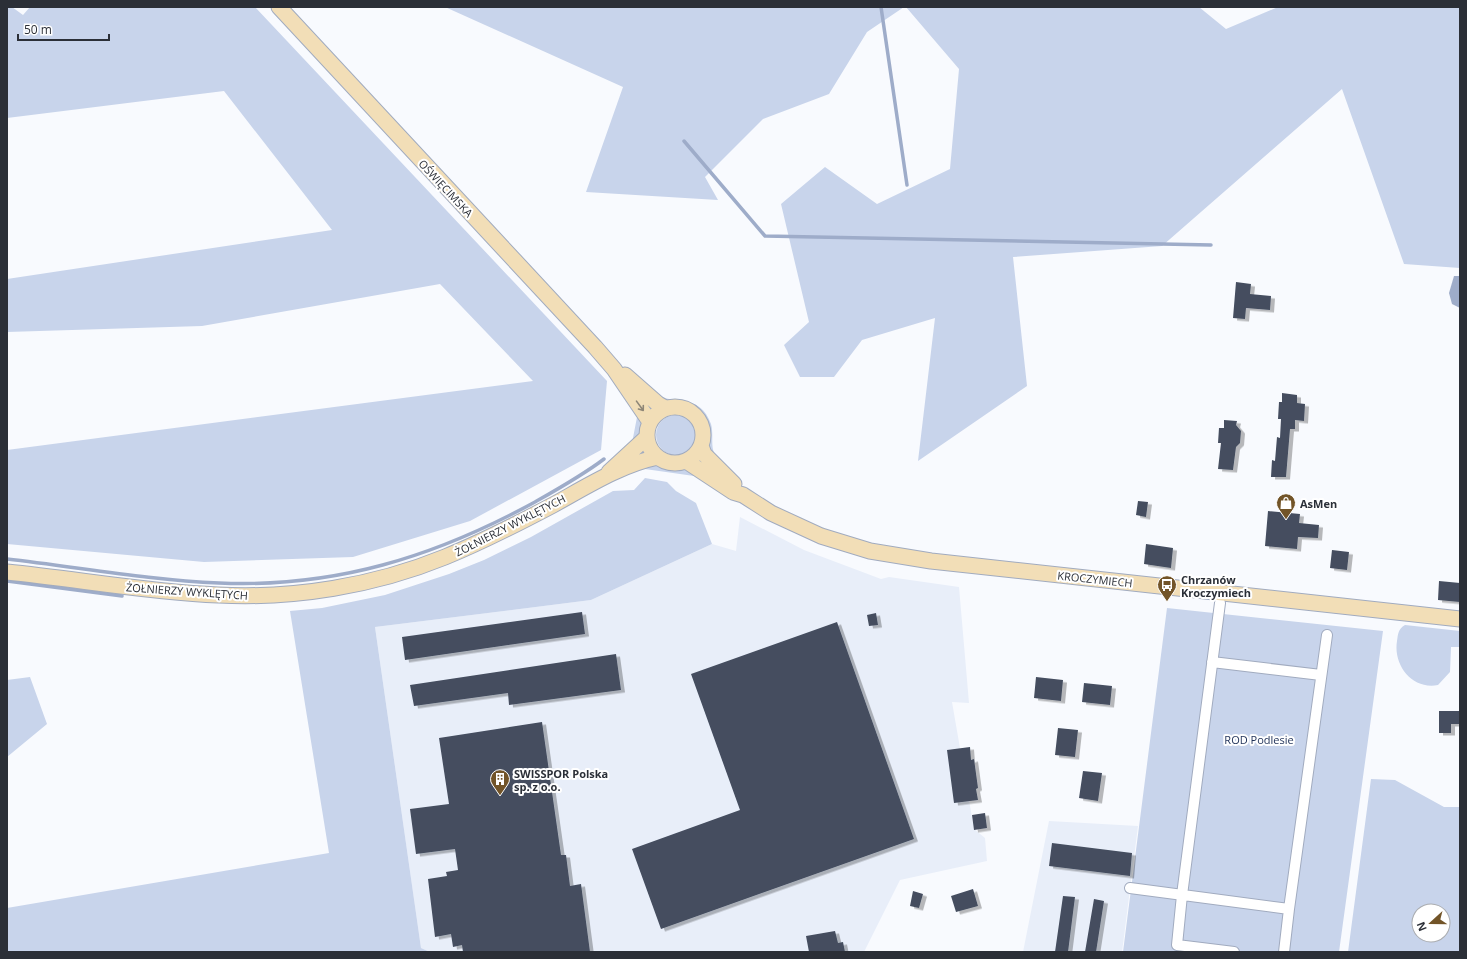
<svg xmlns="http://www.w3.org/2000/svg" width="1467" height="959" font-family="'Open Sans',sans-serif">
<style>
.built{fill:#e8eef9}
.green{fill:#c8d4eb;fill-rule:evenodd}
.water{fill:#9eacc9}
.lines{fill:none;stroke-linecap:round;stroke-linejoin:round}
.stream{stroke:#9eacc9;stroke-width:3.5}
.building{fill:#444d5f;filter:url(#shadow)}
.street-casing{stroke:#a1abbf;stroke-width:12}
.secondary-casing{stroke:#a1abbf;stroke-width:17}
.street{stroke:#fff;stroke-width:10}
.secondary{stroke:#f2deb7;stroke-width:15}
.oneway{stroke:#8e8677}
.labels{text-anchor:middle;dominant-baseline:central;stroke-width:4;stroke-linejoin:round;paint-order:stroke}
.street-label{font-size:11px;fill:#2b2f37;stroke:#fff}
.poi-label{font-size:11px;font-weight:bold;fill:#2b2f37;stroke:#fff;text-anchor:start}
.park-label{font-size:11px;fill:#1e3057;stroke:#fff}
</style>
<defs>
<filter id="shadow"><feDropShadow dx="4" dy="2.5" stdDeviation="0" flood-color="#0004"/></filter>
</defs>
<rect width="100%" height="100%" fill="#f8fafe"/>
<!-- built -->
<path class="built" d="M 740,517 L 804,550 L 881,579 L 889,577 L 959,587 L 969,703 L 952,702 L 974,829 L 985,838 L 987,861 L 900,880 L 864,952 L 430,952 L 421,948 L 375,627 L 591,600 L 712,544 L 736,551 Z
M 1049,821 L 1138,826 L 1122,952 L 1023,952 Z"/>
<!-- green -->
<path class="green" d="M 7,7 L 12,7 L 23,15 L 30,7 L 255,7 L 607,381 L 601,450 L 470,521 L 353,557 L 204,562 L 7,544 L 7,450 L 533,381 L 440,284 L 202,326 L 7,332 L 7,279 L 332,230 L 224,91 L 7,118 Z
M 445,7 L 904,7 L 867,32 L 829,94 L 763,119 L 705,177 L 718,200 L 586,192 L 623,87 Z
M 906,7 L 1199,7 L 1226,29 L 1278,7 L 1460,7 L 1460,268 L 1404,264 L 1342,89 L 1162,246 L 1013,257 L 1027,386 L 918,461 L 935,318 L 862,340 L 834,377 L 800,377 L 784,345 L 809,322 L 781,204 L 825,167 L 877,204 L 950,169 L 959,69 Z
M 659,395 C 676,406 700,393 711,424 C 714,435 710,446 715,455 L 709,450 C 707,431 709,407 683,403 C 675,402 669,402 661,400 Z
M 638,412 C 646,430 645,430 632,443 Z
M656 435a20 20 0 1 1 40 0a20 20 0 1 1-40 0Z
M 656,463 C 671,467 685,469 699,475 L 694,476 L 645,469 L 644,466 Z
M 645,478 L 667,482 L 676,491 L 696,503 L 712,544 L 591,600 L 375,627 L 421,948 L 430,952 L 7,952 L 7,908 L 329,853 L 290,611 L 322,608 L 385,595 L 449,574 L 484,560 L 531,537 L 613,491 L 634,490 Z
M 1167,608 L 1383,631 L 1339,952 L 1123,952 Z
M 1405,625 L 1460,631 L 1460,647 L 1451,647 L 1450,672 L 1438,685 C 1412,690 1393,665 1397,641 C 1398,634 1398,629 1405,625 Z
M 30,677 L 47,724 L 7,757 L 7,680 Z
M 1371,779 L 1395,780 L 1444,807 L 1460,807 L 1460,952 L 1348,952 ZM 1419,911 L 1443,911 L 1443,935 L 1419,935 Z"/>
<!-- water -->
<path class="water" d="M 1454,276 L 1460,276 L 1460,308 L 1452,304 L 1449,293 Z"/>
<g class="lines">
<!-- stream -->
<path class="stream" d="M 881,7 L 907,185
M 684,141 L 765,236 L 1211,245
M 7,559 C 78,567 148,580 219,583 C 335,588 434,557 535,502 C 558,489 583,475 604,459
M 7,581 L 122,596"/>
</g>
<!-- building -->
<path class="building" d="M 1236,282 L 1251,284 L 1250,294 L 1271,296 L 1270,310 L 1246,308 L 1245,319 L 1233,318 Z
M 1282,393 L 1297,395 L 1297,403 L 1305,404 L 1304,421 L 1295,420 L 1295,429 L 1290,429 L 1286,477 L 1271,477 L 1272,460 L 1275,461 L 1277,437 L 1280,438 L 1281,419 L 1278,419 L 1279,402 L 1282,402 Z
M 1224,420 L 1237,421 L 1236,425 L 1241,431 L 1240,443 L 1236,447 L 1233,470 L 1218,469 L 1221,443 L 1218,443 L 1219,428 L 1224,428 Z
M 1138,501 L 1148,502 L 1146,517 L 1136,515 Z
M 1268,511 L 1300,514 L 1299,523 L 1319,525 L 1318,538 L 1298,537 L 1297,549 L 1265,546 Z
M 1146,544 L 1173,548 L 1171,568 L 1144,564 Z
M 1332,550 L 1349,552 L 1347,570 L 1330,568 Z
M 1439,581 L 1460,583 L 1460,602 L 1438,600 Z
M 582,612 L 585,634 L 405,660 L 402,637 Z
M 876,613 L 878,625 L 869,626 L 867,615 Z
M 837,622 L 914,839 L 661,929 L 632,849 L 740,810 L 691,674 Z
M 616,654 L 621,690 L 509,705 L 508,693 L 414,706 L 410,685 Z
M 1036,677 L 1063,680 L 1061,701 L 1034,698 Z
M 1084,683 L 1112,686 L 1110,705 L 1082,702 Z
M 1439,711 L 1460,711 L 1460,724 L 1451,724 L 1451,733 L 1439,733 Z
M 542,722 L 561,855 L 566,855 L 570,886 L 581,884 L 590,952 L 463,952 L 462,945 L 453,947 L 451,934 L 435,937 L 428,879 L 447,876 L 446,872 L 458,870 L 455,849 L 416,854 L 410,809 L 449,804 L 439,738 Z
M 1058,728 L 1078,730 L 1075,757 L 1055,755 Z
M 970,747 L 971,760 L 974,759 L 978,788 L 976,789 L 978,800 L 954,803 L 947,750 Z
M 1083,771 L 1102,773 L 1098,801 L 1079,798 Z
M 985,813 L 987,828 L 974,830 L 972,815 Z
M 1052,843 L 1132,853 L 1130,876 L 1049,866 Z
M 973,889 L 978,906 L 956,912 L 951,896 Z
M 913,891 L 923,894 L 919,908 L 910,906 Z
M 1063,896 L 1075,897 L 1068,952 L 1055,952 Z
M 1094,899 L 1104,901 L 1096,952 L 1085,952 Z
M 835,931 L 838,943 L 843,942 L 845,952 L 809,952 L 806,936 Z"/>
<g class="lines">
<defs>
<path id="street" d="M 1220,603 L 1182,895 L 1177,945 L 1234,952
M 1212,662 L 1321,675
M 1130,888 L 1289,909 L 1284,952
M 1289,909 L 1327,635"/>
<path id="secondary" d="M 279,7 L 595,347 L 614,369 L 650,422
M 625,375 L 658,404 L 665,408
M647 435a28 28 0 1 1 56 0a28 28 0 1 1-56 0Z
M 701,446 L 704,454 L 734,484
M 686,461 L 733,492 L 743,495 L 771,513 L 821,536 L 870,551 L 931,561 L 1460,619
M 609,472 L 647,437
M 7,572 C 77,579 147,592 218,595 C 294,599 374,586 445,557 C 482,542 517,524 553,505 C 586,487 620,465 658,457"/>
</defs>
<!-- street casing -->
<use href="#street" class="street-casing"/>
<!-- secondary casing -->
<use href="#secondary" class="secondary-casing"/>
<!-- street -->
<use href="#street" class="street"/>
<!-- secondary -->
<use href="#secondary" class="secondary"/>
</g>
<!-- one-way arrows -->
<defs><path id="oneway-shaft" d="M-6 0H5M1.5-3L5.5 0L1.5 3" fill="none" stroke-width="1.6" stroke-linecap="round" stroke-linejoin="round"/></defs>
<use class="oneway" href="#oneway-shaft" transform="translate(640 406) rotate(54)"/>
<!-- icons -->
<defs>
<symbol id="shop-pin" viewBox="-11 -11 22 30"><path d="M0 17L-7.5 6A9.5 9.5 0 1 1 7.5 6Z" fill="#725428" stroke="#fff"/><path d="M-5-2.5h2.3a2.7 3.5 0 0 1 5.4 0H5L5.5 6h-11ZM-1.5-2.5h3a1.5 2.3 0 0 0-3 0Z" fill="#fff"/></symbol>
<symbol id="bus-pin" viewBox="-11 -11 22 30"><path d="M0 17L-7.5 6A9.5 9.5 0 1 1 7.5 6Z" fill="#725428" stroke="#fff"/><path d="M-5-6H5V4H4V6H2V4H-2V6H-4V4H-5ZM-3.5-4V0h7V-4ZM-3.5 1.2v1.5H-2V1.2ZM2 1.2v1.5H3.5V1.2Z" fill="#fff"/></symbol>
<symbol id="building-pin" viewBox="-11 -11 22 30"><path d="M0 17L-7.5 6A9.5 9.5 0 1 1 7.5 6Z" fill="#725428" stroke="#fff"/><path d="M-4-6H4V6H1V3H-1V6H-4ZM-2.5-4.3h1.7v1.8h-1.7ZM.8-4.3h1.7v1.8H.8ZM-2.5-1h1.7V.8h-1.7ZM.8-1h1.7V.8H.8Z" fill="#fff"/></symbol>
</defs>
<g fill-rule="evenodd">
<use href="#shop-pin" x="1275" y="492" width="22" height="30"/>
<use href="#bus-pin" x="1156" y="574" width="22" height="30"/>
<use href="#building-pin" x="489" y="768" width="22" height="30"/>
</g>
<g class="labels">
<!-- street labels -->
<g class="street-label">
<text transform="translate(446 188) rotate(47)">OŚWIĘCIMSKA</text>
<text transform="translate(510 525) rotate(-27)">ŻOŁNIERZY WYKLĘTYCH</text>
<text transform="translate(1095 579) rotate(6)">KROCZYMIECH</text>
<text transform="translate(187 591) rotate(4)">ŻOŁNIERZY WYKLĘTYCH</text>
</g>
<!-- poi labels -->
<g class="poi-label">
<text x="1300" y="503">AsMen</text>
<text x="1181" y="579">Chrzanów<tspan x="1181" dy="13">Kroczymiech</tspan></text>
<text x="514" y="773">SWISSPOR Polska<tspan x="514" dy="13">sp. z o.o.</tspan></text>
</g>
<!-- park labels -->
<g class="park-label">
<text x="1259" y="739">ROD Podlesie</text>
</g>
</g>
<!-- border -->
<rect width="1467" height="959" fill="none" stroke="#2b2f37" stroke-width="16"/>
<!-- north arrow -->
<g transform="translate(1431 923) rotate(249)"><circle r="19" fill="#ffffff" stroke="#aaacaf"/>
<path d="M0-3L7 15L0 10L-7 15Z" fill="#725428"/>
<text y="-6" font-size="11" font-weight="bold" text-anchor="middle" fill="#2b2f37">N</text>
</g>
<!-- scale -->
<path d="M18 34v6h91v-6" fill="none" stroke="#2b2f37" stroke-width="2"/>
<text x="24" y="34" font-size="12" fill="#2b2f37" stroke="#ffffff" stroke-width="3" paint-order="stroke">50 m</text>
</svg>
